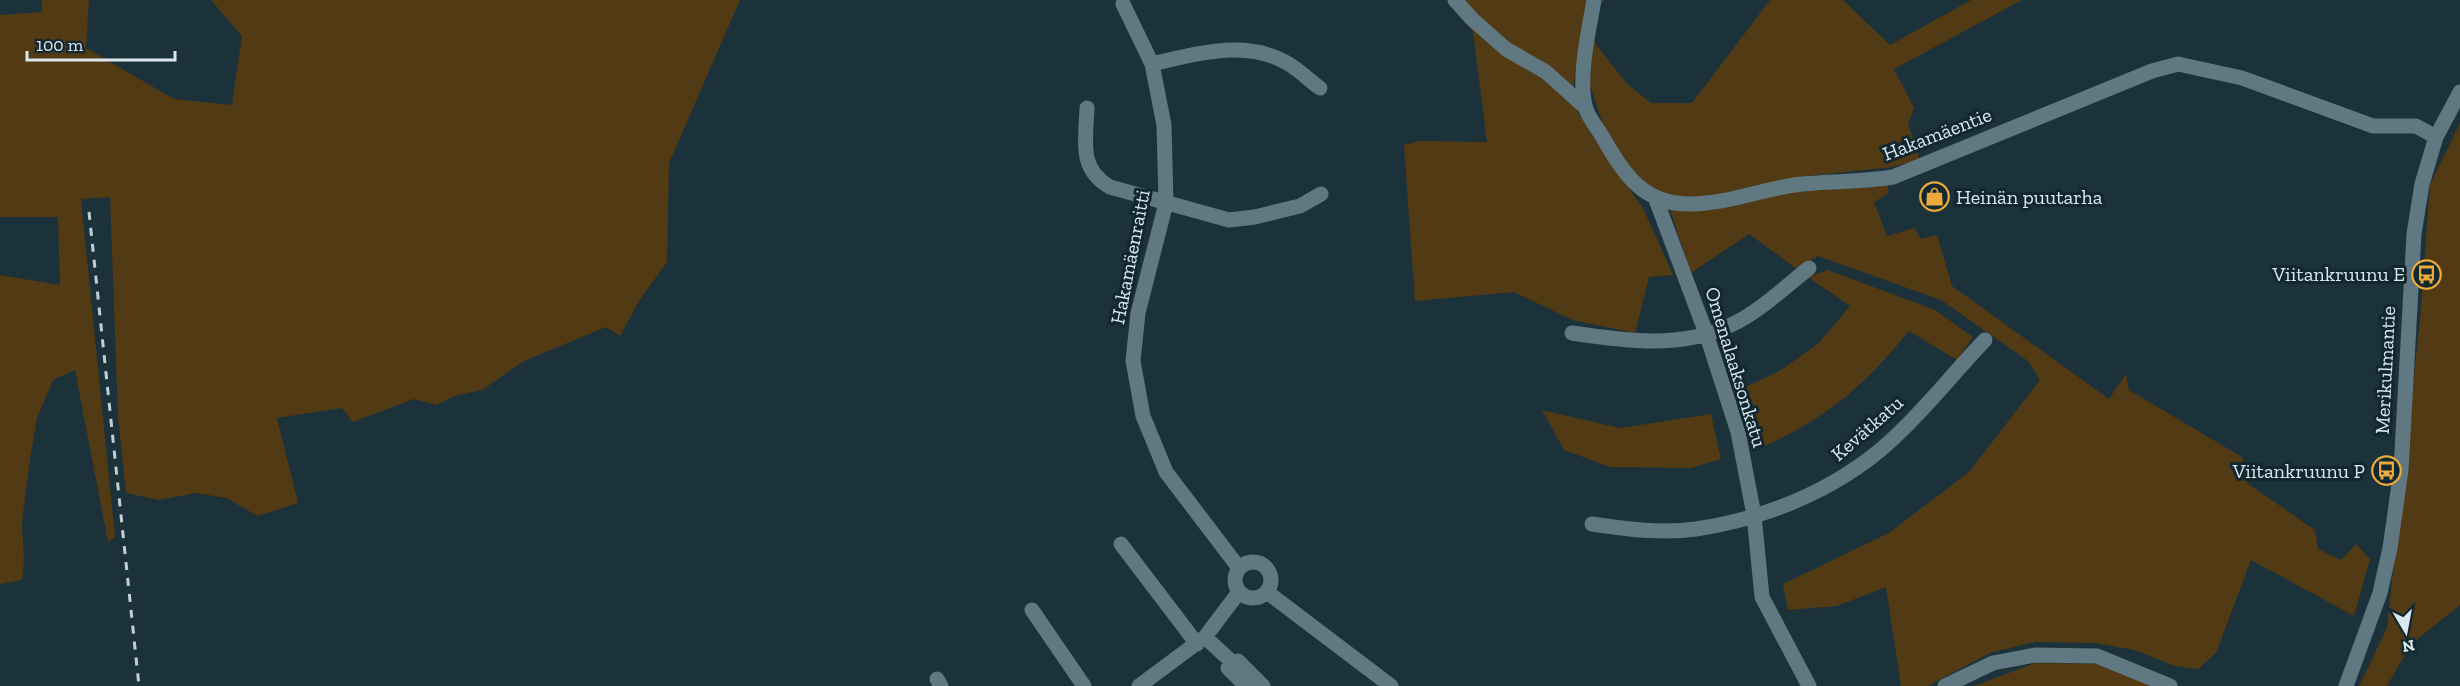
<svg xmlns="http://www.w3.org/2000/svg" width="2460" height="686" font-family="'Zilla Slab',serif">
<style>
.green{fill:#513a14}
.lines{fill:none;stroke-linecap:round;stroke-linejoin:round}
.minor{stroke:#607882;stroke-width:15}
.rail{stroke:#c2d0d6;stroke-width:3;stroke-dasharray:8 8;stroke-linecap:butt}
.labels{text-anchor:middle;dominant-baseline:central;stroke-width:6;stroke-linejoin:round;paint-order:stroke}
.street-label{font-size:20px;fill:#dbe8ed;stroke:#122830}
.poi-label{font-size:20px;fill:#dbe8ed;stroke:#122830;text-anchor:end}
</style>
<rect width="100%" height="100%" fill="#1c323a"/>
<!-- green -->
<path class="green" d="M 42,0 L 89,0 L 86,48 L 174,99 L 232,105 L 242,36 L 211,0 L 740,0 L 669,163 L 667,262 L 639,301 L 620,336 L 606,327 L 524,361 L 482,390 L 454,396 L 436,405 L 414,399 L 353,422 L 342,408 L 277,418 L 298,503 L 258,516 L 226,498 L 196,493 L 159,500 L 126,493 L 118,417 L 110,197 L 81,199 L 115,537 L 108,542 L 75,370 L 53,380 L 37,418 L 30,459 L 22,522 L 24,560 L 22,580 L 0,584 L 0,275 L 60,285 L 58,217 L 0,217 L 0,15 L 42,12 Z
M 1447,0 L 1604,0 L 1582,29 L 1571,101 L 1598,145 L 1643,208 L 1673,275 L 1649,277 L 1635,333 L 1572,320 L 1514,292 L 1415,301 L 1404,145 L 1420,141 L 1487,142 L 1473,32 Z
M 1770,0 L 1843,0 L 1890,45 L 1971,0 L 2022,0 L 1894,69 L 1914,108 L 1908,124 L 1920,160 L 1892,167 L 1798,177 L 1732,195 L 1685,198 L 1655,191 L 1627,169 L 1605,131 L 1590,85 L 1592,39 L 1627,84 L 1651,103 L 1692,103 Z
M 2460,123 L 2460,605 L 2411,644 L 2387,686 L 2359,686 L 2387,628 L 2420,320 L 2430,184 Z
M 1887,182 L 1889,193 L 1874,202 L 1887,236 L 1914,228 L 1921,239 L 1937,235 L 1952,286 L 2109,399 L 2126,374 L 2129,390 L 2242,457 L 2247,483 L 2315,530 L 2318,549 L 2341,560 L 2356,544 L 2370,559 L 2354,616 L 2251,560 L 2216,653 L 2198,669 L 2175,666 L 2135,650 L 2095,643 L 2034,642 L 1990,653 L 1928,686 L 1901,686 L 1886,587 L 1837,606 L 1788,610 L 1783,584 L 1889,533 L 1969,472 L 2040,380 L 2028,361 L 1941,300 L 1818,256 L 1797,269 L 1749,234 L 1691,273 L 1669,207 L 1802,189 Z
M 1828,270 L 1935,310 L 1973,337 L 1957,360 L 1909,331 C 1864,387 1822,422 1755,450 L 1735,392 L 1781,370 L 1819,343 L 1850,306 L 1808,277 Z
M 1542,410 L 1620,428 L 1711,414 L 1721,459 L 1691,468 L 1610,467 L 1564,450 Z
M 2035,663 L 2118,664 L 2152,686 L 1974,686 Z"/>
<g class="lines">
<!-- minor -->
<path class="minor" d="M 1455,0 L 1472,19 L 1506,49 L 1546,72 L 1586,108
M 1594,0 C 1589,30 1577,80 1586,109 C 1589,118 1597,128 1602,136 C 1622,172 1643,205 1690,204 C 1729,204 1764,188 1802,184 C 1833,181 1863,182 1893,177 L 2152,71 L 2178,64 L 2242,78 L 2373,126 L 2416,126 L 2436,137
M 1123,4 L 1152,64 L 1164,125 L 1166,203 L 1138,313 L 1133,361 L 1143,416 L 1166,472 L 1239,568
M 1152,64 C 1195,54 1246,39 1287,63 C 1298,69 1309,80 1320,88
M 1087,108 C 1086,140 1078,169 1110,187 L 1229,220 L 1255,217 L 1300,206 L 1321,194
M 1655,197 L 1706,333 L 1738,432 L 1754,515 L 1762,597 L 1809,686
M 1572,333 C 1625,341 1681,349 1731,325 C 1759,312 1785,287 1809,268
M 1592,524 C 1626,529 1661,534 1696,529 C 1771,518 1848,485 1902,430 C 1931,402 1957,369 1985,340
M 1121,544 L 1197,644
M1235 580a18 18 0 1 1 36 0a18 18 0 1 1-36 0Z
M 1267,592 L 1391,686
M 1032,610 L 1084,686
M 1205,637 L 1233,663
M 1233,663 L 1238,661 L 1263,686
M 1233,663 L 1228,668 L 1246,686
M 937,679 L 941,686
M 1139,686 L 1205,637 L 1239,592
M 1945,686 L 1993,663 L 2035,655 L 2097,656 L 2170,686
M 2346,686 L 2380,593 L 2390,548 L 2401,470 L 2414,234 L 2422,184 L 2436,137 L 2460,92"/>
<!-- rail -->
<path class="rail" d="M 89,212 L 139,686"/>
</g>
<!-- icons -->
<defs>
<symbol id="shop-ring" viewBox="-11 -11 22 22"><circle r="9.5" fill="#122830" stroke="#ebaa39" stroke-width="1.5"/><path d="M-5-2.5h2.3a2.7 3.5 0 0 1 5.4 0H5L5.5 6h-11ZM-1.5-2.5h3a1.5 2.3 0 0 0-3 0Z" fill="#ebaa39"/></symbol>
<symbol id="bus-ring" viewBox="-11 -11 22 22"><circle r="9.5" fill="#122830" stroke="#ebaa39" stroke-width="1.5"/><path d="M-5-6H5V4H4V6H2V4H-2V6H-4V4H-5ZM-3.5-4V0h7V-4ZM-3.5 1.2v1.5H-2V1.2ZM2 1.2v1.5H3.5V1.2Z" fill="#ebaa39"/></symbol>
</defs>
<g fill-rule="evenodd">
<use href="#shop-ring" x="1918" y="180" width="33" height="33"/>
<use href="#bus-ring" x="2410" y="258" width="33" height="33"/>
<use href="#bus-ring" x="2370" y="454" width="33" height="33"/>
</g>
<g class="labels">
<!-- street labels -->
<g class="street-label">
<text transform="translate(1937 134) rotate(-21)">Hakamäentie</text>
<text transform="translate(1130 257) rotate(-79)">Hakamäenraitti</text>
<text transform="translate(1736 367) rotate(73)">Omenalaaksonkatu</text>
<text transform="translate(2385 370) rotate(-87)">Merikulmantie</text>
<text transform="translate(1867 428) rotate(-41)">Kevätkatu</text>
</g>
<!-- poi labels -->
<g class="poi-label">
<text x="1956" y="197" text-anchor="start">Heinän puutarha</text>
<text x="2405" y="274">Viitankruunu E</text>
<text x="2365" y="471">Viitankruunu P</text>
</g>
</g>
<!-- north arrow -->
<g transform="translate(2406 632) rotate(170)" stroke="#122830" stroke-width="4.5" paint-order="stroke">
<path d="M0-4.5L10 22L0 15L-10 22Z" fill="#dbe8ed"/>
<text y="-9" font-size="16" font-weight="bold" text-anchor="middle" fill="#dbe8ed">N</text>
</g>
<!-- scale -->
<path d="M27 51v9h148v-9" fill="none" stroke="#dbe8ed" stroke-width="3"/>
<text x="36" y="51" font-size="18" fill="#dbe8ed" stroke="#122830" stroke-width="4.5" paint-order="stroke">100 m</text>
</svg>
